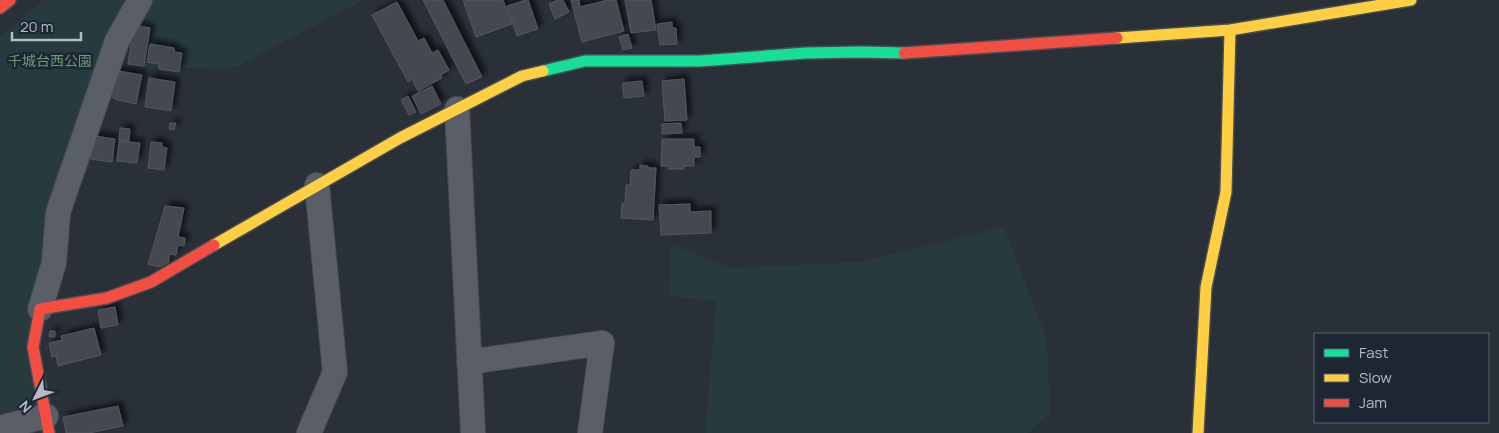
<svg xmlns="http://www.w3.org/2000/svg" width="1499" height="433" font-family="Manrope,'Noto Sans JP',sans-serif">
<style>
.green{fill:#273a3e}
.building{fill:#444950;stroke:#52575f;filter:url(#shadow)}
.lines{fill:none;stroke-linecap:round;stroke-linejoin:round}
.street-casing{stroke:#484c53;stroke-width:26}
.fast-casing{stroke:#484c53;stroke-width:14}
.slow-casing{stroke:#484c53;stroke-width:14}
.jam-casing{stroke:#484c53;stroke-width:14}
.street{stroke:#5a5e66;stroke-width:24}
.fast{stroke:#16e098;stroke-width:11}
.slow{stroke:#ffcf43;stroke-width:11}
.jam{stroke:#f24e42;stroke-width:11}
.labels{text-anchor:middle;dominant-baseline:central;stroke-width:5;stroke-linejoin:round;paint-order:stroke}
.park-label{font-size:14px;fill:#6b9a76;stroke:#1d2633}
</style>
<defs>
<filter id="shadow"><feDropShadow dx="4.5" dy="-4.5" stdDeviation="2.5" flood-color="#0009"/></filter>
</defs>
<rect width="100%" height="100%" fill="#2a3038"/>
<!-- green -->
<path class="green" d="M 43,0 L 364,0 L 236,67 L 145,69 L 114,28 L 54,207 L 31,404 L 22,412 L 0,418 L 0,37 Z
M 1004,227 L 1047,340 L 1050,413 L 1028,433 L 705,433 L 716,301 L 669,296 L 671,244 L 731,268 L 862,262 Z"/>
<!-- building -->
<path class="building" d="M 423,0 L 443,0 L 482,77 L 466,84 Z
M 463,0 L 503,0 L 512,24 L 476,37 Z
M 526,0 L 528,0 L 538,29 L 517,36 L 507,6 Z
M 558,0 L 563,0 L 569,12 L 555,19 L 549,4 Z
M 571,0 L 579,0 L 580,7 L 608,0 L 616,0 L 624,31 L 582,42 Z
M 625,0 L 651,0 L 656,30 L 631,33 Z
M 397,2 L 418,41 L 424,38 L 432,53 L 438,50 L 449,70 L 441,75 L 442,78 L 418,91 L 412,79 L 408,82 L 372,15 Z
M 672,22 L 672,28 L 676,28 L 677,44 L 660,45 L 657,24 Z
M 134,25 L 150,28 L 144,66 L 128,64 Z
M 628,34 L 632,48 L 623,50 L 619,37 Z
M 150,44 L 174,48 L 174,52 L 182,53 L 179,72 L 159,69 L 159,64 L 147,62 Z
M 113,70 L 142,75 L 136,104 L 114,99 L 109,92 Z
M 149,78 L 175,82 L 171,111 L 145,107 Z
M 684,79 L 687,120 L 665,121 L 662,81 Z
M 642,81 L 644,96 L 624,98 L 622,83 Z
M 432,86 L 441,104 L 421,114 L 412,96 Z
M 408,96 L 416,112 L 409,115 L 401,100 Z
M 170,123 L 176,123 L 174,130 L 169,129 Z
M 681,123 L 682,133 L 662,134 L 662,124 Z
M 120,128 L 130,129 L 129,141 L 119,140 Z
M 94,136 L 115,139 L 112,162 L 90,159 Z
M 662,139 L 694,139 L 694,147 L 700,147 L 700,157 L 694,157 L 694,166 L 684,166 L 684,169 L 668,169 L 669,166 L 661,166 Z
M 119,141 L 140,143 L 137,163 L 117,161 Z
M 151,142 L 162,143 L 162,147 L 167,148 L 164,170 L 148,168 Z
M 640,165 L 648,166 L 648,168 L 656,168 L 653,220 L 621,218 L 622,203 L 625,203 L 626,185 L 630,185 L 631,170 L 640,170 Z
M 690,204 L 690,212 L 711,211 L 711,233 L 661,235 L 659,205 Z
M 165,206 L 184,208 L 178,237 L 185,238 L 184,246 L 178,245 L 176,255 L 170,254 L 168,263 L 158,267 L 148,264 Z
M 115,307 L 118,325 L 101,328 L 98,310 Z
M 94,328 L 101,355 L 58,366 L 56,356 L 52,357 L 49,343 L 62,340 L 61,336 Z
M 50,331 L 55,331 L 55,337 L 49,337 Z
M 118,406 L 123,426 L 89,433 L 66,433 L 63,417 Z"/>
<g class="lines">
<defs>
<path id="street" d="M 457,109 L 473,433
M 40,309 L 54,263 L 58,213 L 65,192 L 117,41 L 140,0
M 469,362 L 602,343 L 590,433
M 0,428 L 46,416
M 309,433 L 335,372 L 317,185"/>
<path id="fast" d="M 543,71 L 585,61 L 700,61 L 806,53 L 861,52 L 904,53"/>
<path id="slow" d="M 1117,38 L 1230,30 L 1411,0
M 214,245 L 400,138 L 522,76 L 543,71
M 1198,433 L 1206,287 L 1226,192 L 1230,30"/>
<path id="jam" d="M 0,8 L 10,0
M 904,53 L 1117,38
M 49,433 L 33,347 L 40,309 L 107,298 L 151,282 L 214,245"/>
</defs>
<!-- street casing -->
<use href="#street" class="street-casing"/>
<!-- fast casing -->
<use href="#fast" class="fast-casing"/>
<!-- slow casing -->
<use href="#slow" class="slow-casing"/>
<!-- jam casing -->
<use href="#jam" class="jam-casing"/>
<!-- street -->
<use href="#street" class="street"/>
<!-- fast -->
<use href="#fast" class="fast"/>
<!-- slow -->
<use href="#slow" class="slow"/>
<!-- jam -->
<use href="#jam" class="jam"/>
</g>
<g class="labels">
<!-- park labels -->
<g class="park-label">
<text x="50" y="60">千城台西公園</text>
</g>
</g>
<!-- legend -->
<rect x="1314" y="333" width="175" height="90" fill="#1d2633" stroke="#59626f"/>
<rect x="1324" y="349" width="25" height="8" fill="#16e098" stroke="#59626f"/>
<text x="1359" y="358" font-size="15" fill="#b4bcc9">Fast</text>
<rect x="1324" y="374" width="25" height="8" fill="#ffcf43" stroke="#59626f"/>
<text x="1359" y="383" font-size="15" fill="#b4bcc9">Slow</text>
<rect x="1324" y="399" width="25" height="8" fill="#f24e42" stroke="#59626f"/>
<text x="1359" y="408" font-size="15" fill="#b4bcc9">Jam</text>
<!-- north arrow -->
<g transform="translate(35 398) rotate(228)" stroke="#1d2633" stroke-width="4" paint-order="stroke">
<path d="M0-4L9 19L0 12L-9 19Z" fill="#b4bcc9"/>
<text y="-8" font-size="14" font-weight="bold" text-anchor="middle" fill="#b4bcc9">N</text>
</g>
<!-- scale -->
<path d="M12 32v8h69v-8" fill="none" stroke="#b4bcc9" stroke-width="2.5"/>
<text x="20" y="32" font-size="15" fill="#b4bcc9" stroke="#1d2633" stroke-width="4" paint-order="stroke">20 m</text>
</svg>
